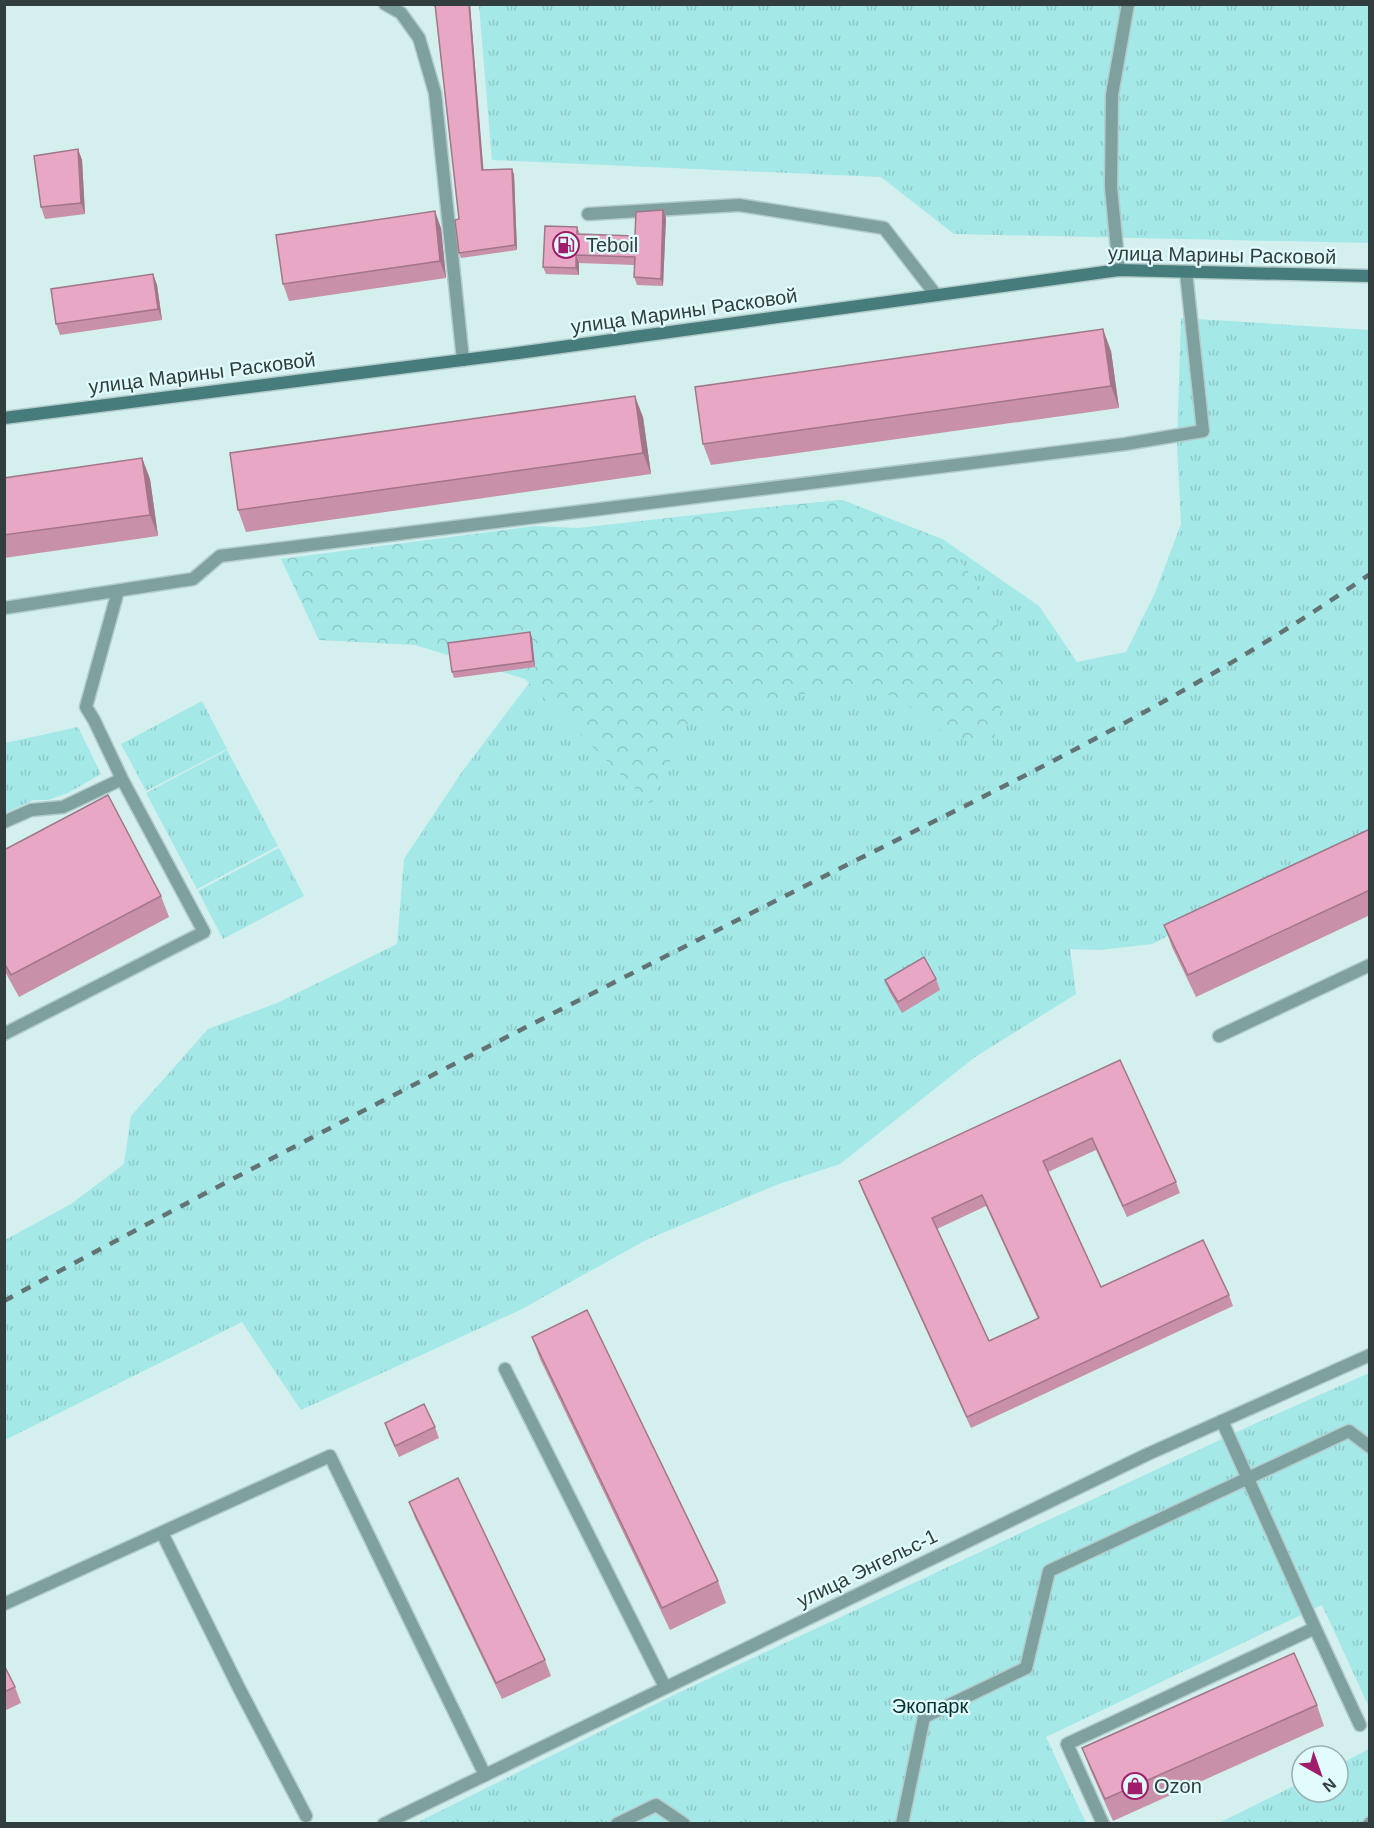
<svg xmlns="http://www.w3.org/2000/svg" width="1374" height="1828" font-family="Helvetica,sans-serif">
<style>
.grass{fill:url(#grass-tufts)}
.forest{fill:url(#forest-crowns)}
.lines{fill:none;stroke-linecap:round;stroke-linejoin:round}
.service-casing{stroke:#b3cbcb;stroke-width:15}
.pedestrian-casing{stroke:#b3cbcb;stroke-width:15}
.minor-casing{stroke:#b3cbcb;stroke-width:15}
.secondary-casing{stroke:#b3cbcb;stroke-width:15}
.service{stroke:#7ea09f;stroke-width:12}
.pedestrian{stroke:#7ea09f;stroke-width:12}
.minor{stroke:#7ea09f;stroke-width:12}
.secondary{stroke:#477c7c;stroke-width:12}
.rail{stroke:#637373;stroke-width:4.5;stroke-dasharray:10 10;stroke-linecap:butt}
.wall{fill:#c890a9;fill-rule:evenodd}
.shaded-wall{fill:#a2768a}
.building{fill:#e8a8c5;stroke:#a2768a;stroke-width:1.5;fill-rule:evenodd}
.labels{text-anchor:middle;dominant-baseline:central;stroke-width:4.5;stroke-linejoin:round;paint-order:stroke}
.poi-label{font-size:20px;fill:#323d3d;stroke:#e0fcfc;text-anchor:start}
.street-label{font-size:20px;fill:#323d3d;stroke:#e0fcfc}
.park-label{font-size:20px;fill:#043131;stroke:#e0fcfc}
</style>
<defs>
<pattern id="grass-tufts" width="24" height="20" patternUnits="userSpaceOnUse" patternTransform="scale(1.5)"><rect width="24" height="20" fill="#a4e8e7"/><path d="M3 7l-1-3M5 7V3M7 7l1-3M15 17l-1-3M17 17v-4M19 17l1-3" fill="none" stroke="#8ec8c7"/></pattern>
<pattern id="forest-crowns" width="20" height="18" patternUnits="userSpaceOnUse" patternTransform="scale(1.5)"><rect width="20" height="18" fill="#a4e8e7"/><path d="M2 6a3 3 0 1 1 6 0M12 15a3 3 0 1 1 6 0" fill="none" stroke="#8ec8c7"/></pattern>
</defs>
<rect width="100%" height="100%" fill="#d3efee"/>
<!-- grass -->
<path class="grass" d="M 479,5 L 1369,5 L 1369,243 L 954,234 L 881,177 L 492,160 Z
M 1181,318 L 1369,330 L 1369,840 L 1220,909 L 1152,944 L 1100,950 L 1070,949 L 1076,994 L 975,1057 L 840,1164 L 776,1185 L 646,1240 L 520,1310 L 301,1410 L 242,1322 L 5,1440 L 5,1240 L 71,1204 L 124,1164 L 131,1116 L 208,1029 L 277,1003 L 397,944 L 404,859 L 462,772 L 551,654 L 739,510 L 842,500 L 944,540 L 1039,606 L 1077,662 L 1126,652 L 1155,593 L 1181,524 L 1177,445 Z
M 202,701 L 227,749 L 146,791 L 121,744 Z
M 78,727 L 101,774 L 68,793 L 48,800 L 33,800 L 5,813 L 5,743 Z
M 227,750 L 278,846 L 197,889 L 146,793 Z
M 279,848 L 304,896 L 223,939 L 198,891 Z
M 1369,1373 L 1369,1707 L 1322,1605 L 1046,1737 L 1086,1823 L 414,1824 L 680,1692 L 1254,1424 Z
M 1369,1749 L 1369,1823 L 1217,1824 L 1302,1782 L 1302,1792 L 1338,1792 L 1338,1765 Z"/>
<!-- forest -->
<path class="forest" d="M 842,500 L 944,540 L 995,607 L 1006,681 L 994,738 L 951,738 L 895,696 L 835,687 L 757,704 L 687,724 L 651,805 L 525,679 L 415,645 L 319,640 L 281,559 L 535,526 L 578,528 L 739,510 Z"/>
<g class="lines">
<defs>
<path id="service" d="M 385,4 L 401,13 L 419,38 L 435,93 L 463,360
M 588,214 L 739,205 L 884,228 L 936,295
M 1119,270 L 1111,187 L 1112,95 L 1128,4
M 4,608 L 193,579 L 220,556 L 1125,444 L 1203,431 L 1186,272
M 4,822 L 31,810 L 63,807 L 122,779
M 4,1034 L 204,932 L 122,779 L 94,720 L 86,707 L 118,591
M 1219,1036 L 1370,965
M 505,1369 L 665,1687
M 162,1533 L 239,1688 L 306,1816
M 4,1604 L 330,1456 L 485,1775
M 1315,1628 L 1360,1725
M 1103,1824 L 1067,1744 L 1315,1628 L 1222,1421"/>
<path id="pedestrian" d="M 617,1824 L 656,1805 L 684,1824
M 902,1824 L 924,1717 L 1026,1668 L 1049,1571 L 1349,1431 L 1370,1447
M 1369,1824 L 1370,1823"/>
<path id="minor" d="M 384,1824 L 1148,1454 L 1370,1355"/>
<path id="secondary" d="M 4,418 L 518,353 L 1119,270 L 1370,276"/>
</defs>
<!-- service casing -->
<use href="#service" class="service-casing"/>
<!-- pedestrian casing -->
<use href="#pedestrian" class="pedestrian-casing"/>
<!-- minor casing -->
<use href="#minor" class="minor-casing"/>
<!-- secondary casing -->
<use href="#secondary" class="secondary-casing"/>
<!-- service -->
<use href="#service" class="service"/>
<!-- pedestrian -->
<use href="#pedestrian" class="pedestrian"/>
<!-- minor -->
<use href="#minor" class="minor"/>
<!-- secondary -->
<use href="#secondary" class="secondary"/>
<!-- rail -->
<path class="rail" d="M 4,1301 C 262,1161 523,1028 785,896 C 983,796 1187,701 1370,574"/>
</g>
<!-- wall -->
<path class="wall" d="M 429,4 L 470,4 L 483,170 L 514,174 L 517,250 L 461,258 L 459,253 L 459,219 L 435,7 Z
M 78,149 L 82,160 L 85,214 L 45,219 L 41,207 Z
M 663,210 L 666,218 L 663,286 L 637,285 L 634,277 L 635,265 L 579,263 L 579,275 L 546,274 L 543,267 L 577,227 L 580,234 L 635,236 Z
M 441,228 L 446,278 L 289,301 L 283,284 Z
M 153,274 L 157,285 L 162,320 L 60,335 L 56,324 Z
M 1111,351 L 1119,408 L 711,465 L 703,444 Z
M 643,417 L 651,474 L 246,532 L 238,510 Z
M 142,458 L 150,479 L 158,536 L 4,558 L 4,478 Z
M 530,632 L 532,638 L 535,667 L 454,678 L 452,672 Z
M 1370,829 L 1370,915 L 1196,997 L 1172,947 L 1164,925 Z
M 4,850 L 161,896 L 169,917 L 19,997 L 4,970 Z
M 936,979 L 940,990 L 902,1013 L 889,991 L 885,980 Z
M 1120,1060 L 1176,1182 L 1180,1193 L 1127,1217 L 1096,1150 L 1048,1172 L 1101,1287 L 1229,1295 L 1233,1306 L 971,1428 L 863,1192 L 859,1181 ZM 986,1206 L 1038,1319 L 989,1341 L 937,1229 Z
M 532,1337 L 718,1581 L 726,1603 L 670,1630 L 540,1359 Z
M 385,1423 L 435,1427 L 439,1438 L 399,1457 L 389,1435 Z
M 409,1502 L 545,1660 L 551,1676 L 502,1699 L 415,1518 Z
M 4,1665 L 15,1687 L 21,1703 L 4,1711 Z
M 1317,1705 L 1324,1726 L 1113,1821 L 1090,1769 L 1082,1748 Z"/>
<!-- shaded-wall -->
<path class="shaded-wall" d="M 469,4 L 470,4 L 484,176 L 482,170 Z
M 78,149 L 82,160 L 85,214 L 81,203 Z
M 512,169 L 514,174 L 517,250 L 515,245 Z
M 663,210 L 666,218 L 663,286 L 661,279 Z
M 435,211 L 441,228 L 446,278 L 440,261 Z
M 576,255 L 579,263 L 579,275 L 576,268 Z
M 153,274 L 157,285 L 162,320 L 158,309 Z
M 1103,329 L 1111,351 L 1119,408 L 1111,386 Z
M 635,396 L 643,417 L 651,474 L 643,453 Z
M 142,458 L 150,479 L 158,536 L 150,515 Z
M 530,632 L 532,638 L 535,667 L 533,661 Z"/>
<!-- building -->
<path class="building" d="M 435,4 L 469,4 L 482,170 L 512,169 L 515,245 L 459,253 L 455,220 L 459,219 Z
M 78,149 L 81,203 L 41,207 L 34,156 Z
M 663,210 L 661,279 L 634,277 L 635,257 L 576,255 L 576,268 L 543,267 L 545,226 L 577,227 L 577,234 L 635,236 L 636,212 Z
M 435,211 L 440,261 L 283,284 L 276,235 Z
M 153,274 L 158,309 L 56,324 L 51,289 Z
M 1103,329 L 1111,386 L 703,444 L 695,387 Z
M 635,396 L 643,453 L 238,510 L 230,453 Z
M 142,458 L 150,515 L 4,535 L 4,478 Z
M 530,632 L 533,661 L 452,672 L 448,643 Z
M 108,795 L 161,896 L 11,975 L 4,963 L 4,850 Z
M 1370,829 L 1370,890 L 1188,975 L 1164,925 Z
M 924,957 L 936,979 L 898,1002 L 885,980 Z
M 1120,1060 L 1176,1182 L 1123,1206 L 1092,1138 L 1043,1161 L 1101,1287 L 1203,1240 L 1229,1295 L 967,1417 L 859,1181 ZM 982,1195 L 1039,1318 L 989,1341 L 932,1218 Z
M 587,1310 L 718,1581 L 662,1608 L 532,1337 Z
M 424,1404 L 435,1427 L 395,1446 L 385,1423 Z
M 458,1478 L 545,1660 L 496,1683 L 409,1502 Z
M 1294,1653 L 1317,1705 L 1105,1799 L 1082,1748 Z
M 4,1665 L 15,1687 L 4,1692 Z"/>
<!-- icons -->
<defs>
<symbol id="fuel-ring" viewBox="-11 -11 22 22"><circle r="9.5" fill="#e0fcfc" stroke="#a11d6c" stroke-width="1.5"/><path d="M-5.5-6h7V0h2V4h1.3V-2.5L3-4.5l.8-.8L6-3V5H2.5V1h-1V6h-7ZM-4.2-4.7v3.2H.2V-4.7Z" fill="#a11d6c"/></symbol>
<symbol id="shop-ring" viewBox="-11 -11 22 22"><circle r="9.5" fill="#e0fcfc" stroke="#a11d6c" stroke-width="1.5"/><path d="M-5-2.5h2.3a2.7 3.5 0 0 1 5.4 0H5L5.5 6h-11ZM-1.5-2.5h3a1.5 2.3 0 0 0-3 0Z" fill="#a11d6c"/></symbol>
</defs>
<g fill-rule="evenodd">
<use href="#fuel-ring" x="551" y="230" width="30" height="30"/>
<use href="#shop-ring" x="1120" y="1771" width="30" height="30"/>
</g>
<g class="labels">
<!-- poi labels -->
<g class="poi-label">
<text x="586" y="245">Teboil</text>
<text x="1154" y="1786">Ozon</text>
</g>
<!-- street labels -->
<g class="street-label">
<text transform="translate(1222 255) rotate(1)">улица Марины Расковой</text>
<text transform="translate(684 311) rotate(-8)">улица Марины Расковой</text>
<text transform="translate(202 373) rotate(-7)">улица Марины Расковой</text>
<text transform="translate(867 1568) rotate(-26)">улица Энгельс-1</text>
</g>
<!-- park labels -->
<g class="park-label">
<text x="930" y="1706">Экопарк</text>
</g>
</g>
<!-- border -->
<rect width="1374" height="1828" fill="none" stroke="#323d3d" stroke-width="12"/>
<!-- north arrow -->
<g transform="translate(1320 1774) rotate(140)"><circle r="28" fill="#e0fcfc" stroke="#9ab0b0" stroke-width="1.5"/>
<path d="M0-4.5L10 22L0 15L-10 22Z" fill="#a11d6c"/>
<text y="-9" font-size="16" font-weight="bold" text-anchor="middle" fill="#323d3d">N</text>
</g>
</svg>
